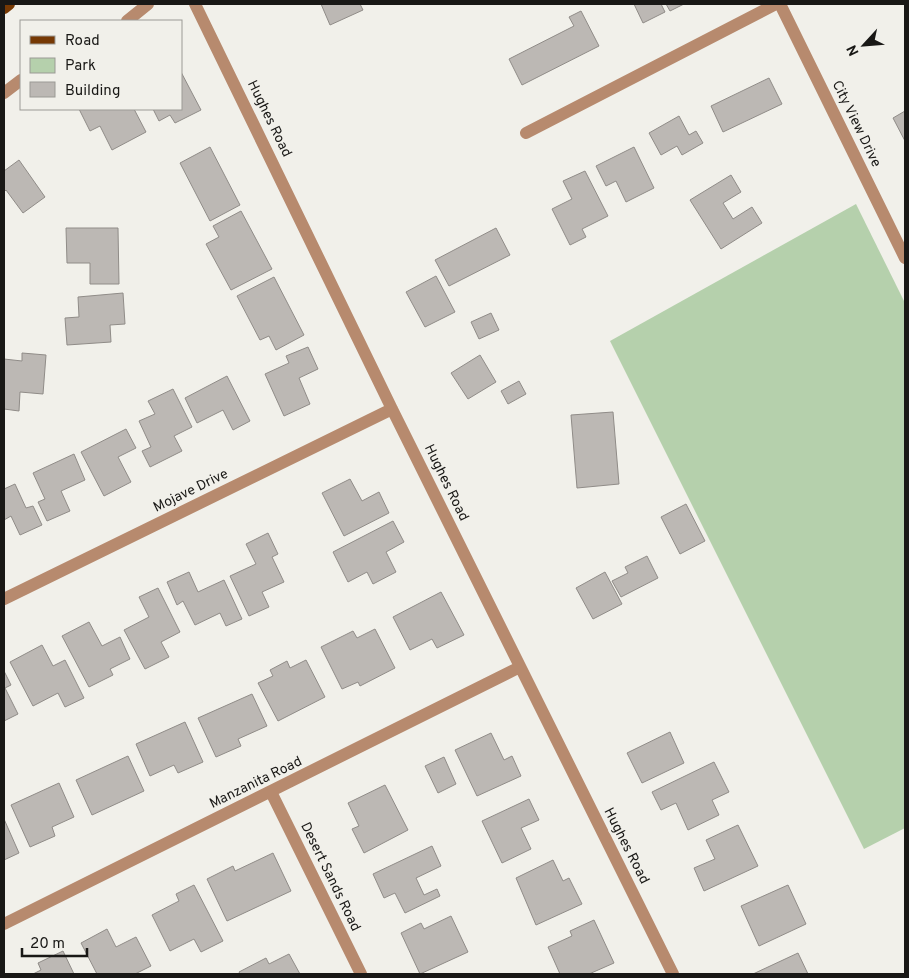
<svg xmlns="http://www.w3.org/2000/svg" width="909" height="978" font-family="Overpass,sans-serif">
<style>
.green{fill:#b5d0ac}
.building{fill:#bcb8b4;stroke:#908c88}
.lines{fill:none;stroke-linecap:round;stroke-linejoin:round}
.minor{stroke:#b78a6e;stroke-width:12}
.major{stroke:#763904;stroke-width:12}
.labels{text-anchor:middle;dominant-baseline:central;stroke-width:5;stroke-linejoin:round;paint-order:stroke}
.street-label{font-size:14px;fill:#191816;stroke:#f1f0ea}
</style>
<rect width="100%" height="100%" fill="#f1f0ea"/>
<!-- green -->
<path class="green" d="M 856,204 L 905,303 L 905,828 L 864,849 L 610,341 Z"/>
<!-- building -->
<path class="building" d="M 321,4 L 360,4 L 363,10 L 330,25 Z
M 634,4 L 661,4 L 665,12 L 643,23 Z
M 666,4 L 684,4 L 670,11 Z
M 581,11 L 599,46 L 522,85 L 509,59 L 574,26 L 569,17 Z
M 181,72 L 201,110 L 175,123 L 170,115 L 159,121 L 153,109 L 181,109 Z
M 769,78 L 782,104 L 723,132 L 711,106 Z
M 79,109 L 134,109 L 146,132 L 112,150 L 100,126 L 90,131 Z
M 905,111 L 905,141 L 893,118 Z
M 679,116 L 689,135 L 696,131 L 703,143 L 682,155 L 677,146 L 661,155 L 649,133 Z
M 210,147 L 240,205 L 210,221 L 180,163 Z
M 634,147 L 654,188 L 626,202 L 616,181 L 606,186 L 596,166 Z
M 19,160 L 45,197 L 23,213 L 6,190 L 4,192 L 4,171 Z
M 585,171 L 608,216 L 582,229 L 586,237 L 570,245 L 552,209 L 572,199 L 563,181 Z
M 731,175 L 741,192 L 723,203 L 733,219 L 752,207 L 762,223 L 721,249 L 690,200 Z
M 241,211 L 272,269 L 231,290 L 206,244 L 219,237 L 213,226 Z
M 66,228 L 118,228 L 119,284 L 90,284 L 90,263 L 67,263 Z
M 496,228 L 510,255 L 449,286 L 435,260 Z
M 436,276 L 455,312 L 425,327 L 406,292 Z
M 274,277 L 304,335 L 276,350 L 269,336 L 260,340 L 237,296 Z
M 123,293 L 125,324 L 110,325 L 111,342 L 67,345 L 65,318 L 79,317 L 78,297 Z
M 491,313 L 499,330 L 479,339 L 471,322 Z
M 308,347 L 318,369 L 299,378 L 310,404 L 284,416 L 265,374 L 289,363 L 286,356 Z
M 22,353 L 46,355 L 43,394 L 20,392 L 19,411 L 4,409 L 4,359 L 22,361 Z
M 480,355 L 496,382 L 468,399 L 451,373 Z
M 227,376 L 250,421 L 233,430 L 223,410 L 197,423 L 185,398 Z
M 519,381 L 526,394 L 508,404 L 501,391 Z
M 173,389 L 192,427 L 174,436 L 182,451 L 150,467 L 142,451 L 151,447 L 139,421 L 155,414 L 148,401 Z
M 613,412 L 619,484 L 577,488 L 571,415 Z
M 126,429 L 136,448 L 118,457 L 131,482 L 104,496 L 81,452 Z
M 74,454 L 85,480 L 61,491 L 70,511 L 47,521 L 38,502 L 45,499 L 33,473 Z
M 350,479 L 362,501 L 379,492 L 389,513 L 344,536 L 322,493 Z
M 15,484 L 26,508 L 33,506 L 42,525 L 20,535 L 11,516 L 4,520 L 4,489 Z
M 686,504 L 705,541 L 680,554 L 661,517 Z
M 393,521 L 404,542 L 386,552 L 396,572 L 373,584 L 367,572 L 348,582 L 333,552 Z
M 268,533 L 278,554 L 272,557 L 284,582 L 262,592 L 269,607 L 249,616 L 230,576 L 256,564 L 246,544 Z
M 647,556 L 658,578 L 621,597 L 612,581 L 628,573 L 625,567 Z
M 189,572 L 198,592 L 224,580 L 242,619 L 226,626 L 220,613 L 195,625 L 183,601 L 177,605 L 167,582 Z
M 605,572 L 622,604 L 593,619 L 576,588 Z
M 158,588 L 180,632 L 161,642 L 169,657 L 145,669 L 124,630 L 149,617 L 139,597 Z
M 441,592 L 464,635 L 437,648 L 432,639 L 410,650 L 393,617 Z
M 89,622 L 102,646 L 120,637 L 130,659 L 110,669 L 113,675 L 89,687 L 62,636 Z
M 375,629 L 395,668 L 360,686 L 358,682 L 342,689 L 321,647 L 353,631 L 357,638 Z
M 42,645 L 53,666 L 65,660 L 84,698 L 65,707 L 58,693 L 33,706 L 10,662 Z
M 306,660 L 325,697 L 278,721 L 258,683 L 273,676 L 270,670 L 287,661 L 290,668 Z
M 4,671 L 11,685 L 5,688 L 18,714 L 4,721 Z
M 252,694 L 267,726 L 238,739 L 241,746 L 216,757 L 198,718 Z
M 185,722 L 203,762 L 178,773 L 174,765 L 150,776 L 136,744 Z
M 670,732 L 684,763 L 642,783 L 627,753 Z
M 491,733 L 504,760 L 512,756 L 521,776 L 477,796 L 455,750 Z
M 128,756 L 144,791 L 92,815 L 76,780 Z
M 444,757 L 456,784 L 438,793 L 425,766 Z
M 714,762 L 729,792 L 712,800 L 719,815 L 688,830 L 676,803 L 661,810 L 652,792 Z
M 59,783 L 74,817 L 52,827 L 55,836 L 30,847 L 11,805 Z
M 385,785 L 408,830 L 364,853 L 352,829 L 359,826 L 348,803 Z
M 529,799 L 539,820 L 521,828 L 531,849 L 502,863 L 482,821 Z
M 4,819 L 19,853 L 4,860 Z
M 738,825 L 758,866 L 704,891 L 694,868 L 715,859 L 706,840 Z
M 432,846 L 441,866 L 416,878 L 424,895 L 437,889 L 440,896 L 405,913 L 395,893 L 384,898 L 373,874 Z
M 273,853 L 291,891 L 227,921 L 207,879 L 233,866 L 235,871 Z
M 553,860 L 563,881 L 569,878 L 582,904 L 536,925 L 516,878 Z
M 194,885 L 223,941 L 201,952 L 194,939 L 170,951 L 152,915 L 179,901 L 176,894 Z
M 788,885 L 806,924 L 759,946 L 741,906 Z
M 451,916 L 468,952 L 420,974 L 401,933 L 421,923 L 424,929 Z
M 594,920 L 614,963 L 589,974 L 560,974 L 548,947 L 572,936 L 570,931 Z
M 107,929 L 116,947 L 136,937 L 151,966 L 135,974 L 97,974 L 81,943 Z
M 63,951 L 74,974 L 33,974 L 41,970 L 38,963 Z
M 798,953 L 808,974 L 753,974 Z
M 289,954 L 300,974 L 240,974 L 239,972 L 266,958 L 269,964 Z"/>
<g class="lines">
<!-- minor -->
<path class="minor" d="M 195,4 L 392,409 L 673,974
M 780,4 L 905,258
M 127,21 L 148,4
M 4,93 L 21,80
M 526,133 L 776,4
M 4,599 L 392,409
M 271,792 L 361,974
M 4,924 L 520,667"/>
<!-- major -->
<path class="major" d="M 4,8 L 9,4"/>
</g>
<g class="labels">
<!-- street labels -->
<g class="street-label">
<text transform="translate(269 119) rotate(64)">Hughes Road</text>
<text transform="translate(856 124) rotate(64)">City View Drive</text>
<text transform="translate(446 483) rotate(64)">Hughes Road</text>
<text transform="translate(191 491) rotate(-26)">Mojave Drive</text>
<text transform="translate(256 783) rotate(-26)">Manzanita Road</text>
<text transform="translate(626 846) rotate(63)">Hughes Road</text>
<text transform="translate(330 877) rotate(64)">Desert Sands Road</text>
</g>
</g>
<!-- border -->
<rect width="909" height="978" fill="none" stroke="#191816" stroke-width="10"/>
<!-- legend -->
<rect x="20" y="20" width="162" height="90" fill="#f1f0ea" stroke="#9b9a95"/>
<rect x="30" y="36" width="25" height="8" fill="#763904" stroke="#9b9a95"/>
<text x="65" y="45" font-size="15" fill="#191816">Road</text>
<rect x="30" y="58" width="25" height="15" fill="#b5d0ac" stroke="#9b9a95"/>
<text x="65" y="70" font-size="15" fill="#191816">Park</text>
<rect x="30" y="82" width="25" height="15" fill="#bcb8b4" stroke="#9b9a95"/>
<text x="65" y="95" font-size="15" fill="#191816">Building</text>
<!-- north arrow -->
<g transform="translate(864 45) rotate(244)" stroke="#f1f0ea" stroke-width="4" paint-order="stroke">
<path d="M0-4L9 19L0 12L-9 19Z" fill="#191816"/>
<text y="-8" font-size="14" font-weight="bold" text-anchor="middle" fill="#191816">N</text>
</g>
<!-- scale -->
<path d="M22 948v8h65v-8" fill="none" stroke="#191816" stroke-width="2.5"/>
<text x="30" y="948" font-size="15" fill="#191816" stroke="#f1f0ea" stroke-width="4" paint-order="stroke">20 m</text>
</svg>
